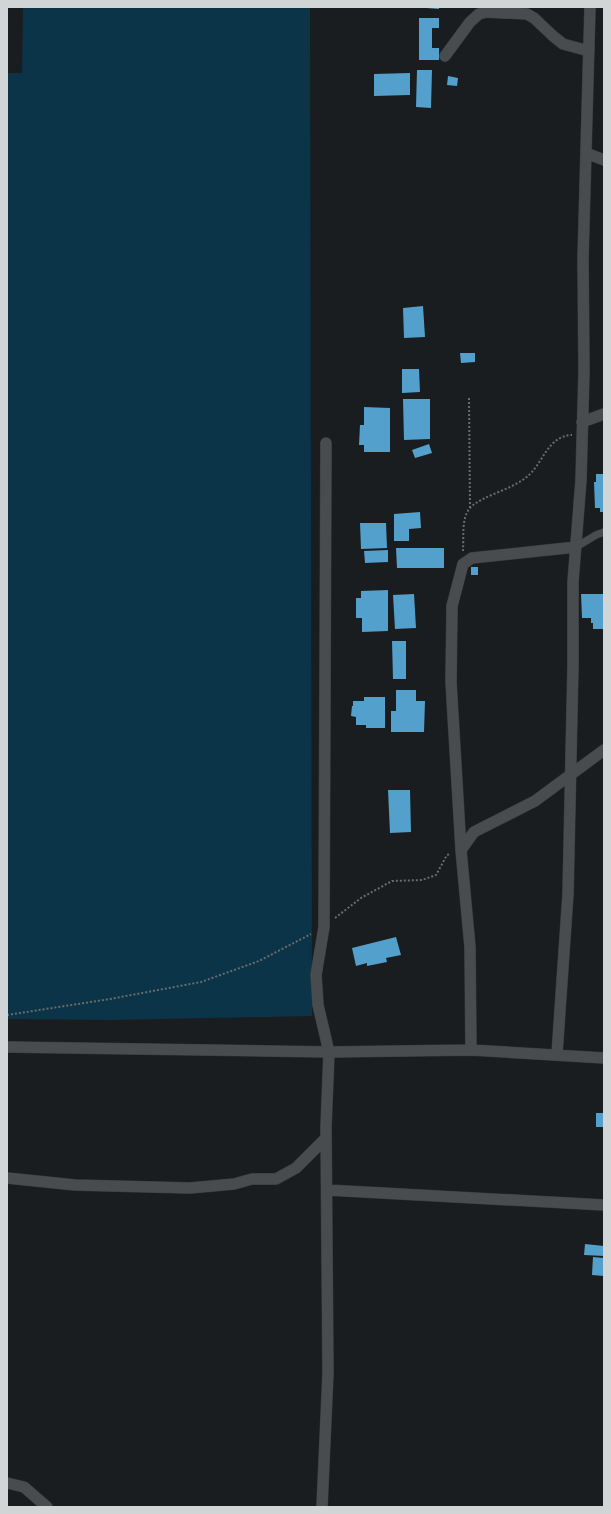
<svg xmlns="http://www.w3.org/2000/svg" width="611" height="1514" font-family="'Crimson Pro',serif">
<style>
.green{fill:#0c3448}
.building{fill:#54a0cc}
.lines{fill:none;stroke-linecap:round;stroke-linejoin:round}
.service-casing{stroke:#36383a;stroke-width:8}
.minor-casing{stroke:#36383a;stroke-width:12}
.path{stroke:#686c6d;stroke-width:2;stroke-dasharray:2 2;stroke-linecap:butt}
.service{stroke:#484c4f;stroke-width:7}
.minor{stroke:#484c4f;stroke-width:11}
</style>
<rect width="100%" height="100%" fill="#191d1f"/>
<!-- green -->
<path class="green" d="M 23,7 L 310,7 L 312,1016 L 112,1020 L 7,1019 L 7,73 L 22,73 Z"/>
<!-- building -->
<path class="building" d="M 426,7 L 439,7 L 439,9 L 426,8 Z
M 419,18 L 439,18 L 439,28 L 432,28 L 432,48 L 439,48 L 439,60 L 419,60 Z
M 417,70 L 432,70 L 431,108 L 416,107 Z
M 410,73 L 410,95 L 374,96 L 374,74 Z
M 448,76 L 458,78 L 457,86 L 447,85 Z
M 423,306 L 425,337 L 404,338 L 403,308 Z
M 460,353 L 475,353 L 475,362 L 461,363 Z
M 402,369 L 419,369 L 420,392 L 402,393 Z
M 403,399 L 430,399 L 430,439 L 404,440 Z
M 364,407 L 390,408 L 390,452 L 364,452 L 364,445 L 359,445 L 360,425 L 364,425 Z
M 429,444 L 432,453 L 415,458 L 412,450 Z
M 596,474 L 604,474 L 604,512 L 600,512 L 600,508 L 595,508 L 594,482 L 596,482 Z
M 420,512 L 421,528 L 409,529 L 409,541 L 394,541 L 394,514 Z
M 360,523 L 386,523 L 387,548 L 361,549 Z
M 396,548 L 444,548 L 444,568 L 397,568 Z
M 388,550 L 388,562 L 365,563 L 364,551 Z
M 471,567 L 478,567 L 478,575 L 471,575 Z
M 388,590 L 388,631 L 362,632 L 362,618 L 356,618 L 356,598 L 361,598 L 361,591 Z
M 414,594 L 416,628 L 395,629 L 393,595 Z
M 581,594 L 604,594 L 604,629 L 593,629 L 593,623 L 591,623 L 591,618 L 582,618 Z
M 392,641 L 406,641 L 406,679 L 393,679 Z
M 396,690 L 416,690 L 416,701 L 425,701 L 424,732 L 391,732 L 391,711 L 396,711 Z
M 364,697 L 385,697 L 385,728 L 366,728 L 366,725 L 356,725 L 356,717 L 351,716 L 352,706 L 353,706 L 353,701 L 364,701 Z
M 388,790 L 410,790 L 411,832 L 390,833 Z
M 396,937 L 401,955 L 386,958 L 387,962 L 367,966 L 367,963 L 356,966 L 352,948 Z
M 596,1113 L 604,1113 L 604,1127 L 596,1127 Z
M 585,1244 L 604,1246 L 604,1256 L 584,1255 Z
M 593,1257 L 604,1258 L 604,1276 L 592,1275 Z"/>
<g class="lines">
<defs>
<path id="service" d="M 576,547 L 596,535 L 604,532"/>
<path id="minor" d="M 445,56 L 470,22 L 479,14 L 486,12 L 527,14 L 534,18 L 553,36 L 563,44 L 589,51
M 586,153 L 604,160
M 582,422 L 604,414
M 461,850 L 474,832 L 535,801 L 604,750
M 7,1047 L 329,1052 L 471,1050 L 604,1058
M 471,1050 L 470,947 L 461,850 L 451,682 L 452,606 L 463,564 L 472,558 L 576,547
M 557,1054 L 568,894 L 573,665 L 573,582 L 581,480 L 584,371 L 583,259 L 590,7
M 7,1178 L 75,1185 L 190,1188 L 234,1184 L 252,1179 L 276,1179 L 296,1168 L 326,1138
M 327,1190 L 604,1205
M 7,1483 L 24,1487 L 47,1507
M 322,1507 L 328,1373 L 326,1127 L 329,1052 L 318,1005 L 316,975 L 324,927 L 326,443"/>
</defs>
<!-- service casing -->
<use href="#service" class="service-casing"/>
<!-- minor casing -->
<use href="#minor" class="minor-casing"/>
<!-- path -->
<path class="path" d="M 469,398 L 470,509
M 463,551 C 464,538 461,518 470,508 C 482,495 513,490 529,475 C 544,461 548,436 572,435
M 335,918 L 361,898 L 392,881 L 422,880 L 436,875 L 447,855 L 450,854
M 7,1015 L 110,999 L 201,982 L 259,961 L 311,934"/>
<!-- service -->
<use href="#service" class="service"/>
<!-- minor -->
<use href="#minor" class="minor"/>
</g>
<!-- border -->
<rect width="611" height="1514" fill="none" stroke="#d2d5d6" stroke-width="16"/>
</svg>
